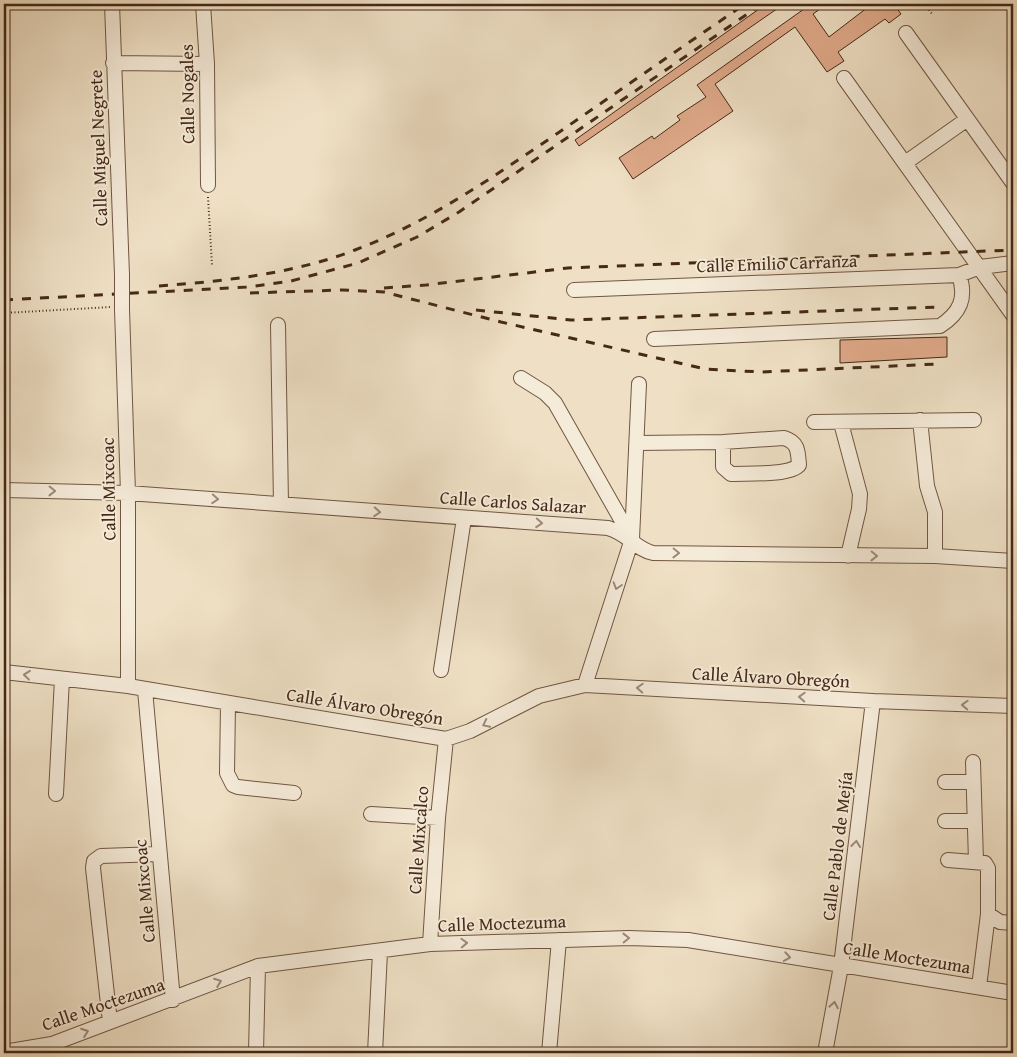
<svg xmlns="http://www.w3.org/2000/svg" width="1017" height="1057" font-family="'Gentium Book Plus',serif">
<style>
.building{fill:#e0aa8a;stroke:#452816}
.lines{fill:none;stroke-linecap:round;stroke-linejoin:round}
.minor-casing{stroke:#705642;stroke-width:16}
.path{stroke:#452816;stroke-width:2;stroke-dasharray:1 2.5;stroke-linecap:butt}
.minor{stroke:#f5ebd9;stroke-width:14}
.rail{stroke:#452816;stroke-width:3;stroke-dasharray:9 9;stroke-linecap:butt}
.minor-bridge-casing{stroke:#705642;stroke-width:16;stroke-linecap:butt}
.minor-bridge{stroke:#f5ebd9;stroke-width:14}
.oneway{stroke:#9d8a78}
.labels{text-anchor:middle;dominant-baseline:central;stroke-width:4;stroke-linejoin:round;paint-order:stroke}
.street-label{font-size:18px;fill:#452816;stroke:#f5ebd9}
</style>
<rect width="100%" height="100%" fill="#efe0c5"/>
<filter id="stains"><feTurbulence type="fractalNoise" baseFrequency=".004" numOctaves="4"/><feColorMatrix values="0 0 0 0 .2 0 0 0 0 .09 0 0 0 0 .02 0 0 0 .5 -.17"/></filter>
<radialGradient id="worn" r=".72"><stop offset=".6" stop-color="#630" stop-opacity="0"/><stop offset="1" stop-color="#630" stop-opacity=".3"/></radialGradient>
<!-- building -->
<path class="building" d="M 766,4 L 784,4 L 579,146 L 575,140 Z
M 811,4 L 827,4 L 813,14 L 829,37 L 872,4 L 894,4 L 901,14 L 889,23 L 885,19 L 838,52 L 844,61 L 827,72 L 795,27 L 715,84 L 733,111 L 633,179 L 619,158 L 652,136 L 654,139 L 680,120 L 677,116 L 706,97 L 697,85 Z
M 947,337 L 947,357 L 840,363 L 840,340 Z"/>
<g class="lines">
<defs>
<path id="minor" d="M 112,4 L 122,275
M 203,4 L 207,64 L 208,185
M 906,33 L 1013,183
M 113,63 L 207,64
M 844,78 L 1013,315
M 905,163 L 966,120
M 574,290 L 959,275 L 980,267 L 1013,263
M 122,309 L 128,493 L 128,686
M 278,325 L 281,504
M 654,339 L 940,326 C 960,313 967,298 959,275
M 521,378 L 545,393 L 555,403 L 631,537
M 920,420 L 927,486 L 935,512 L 935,556
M 814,422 L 974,420
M 841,423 L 860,494 L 859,509 L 848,556
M 637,443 L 723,442 L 784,438 C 798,442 798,451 799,465 C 789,476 746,473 731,474 L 723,467 L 723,442
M 4,490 L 128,493 L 608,528 C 629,534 635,549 653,553 L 935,556 L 1013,561
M 441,670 L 464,518
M 4,672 L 128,686 L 446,739 L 470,731 L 539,696 L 585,685 L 873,701 L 1013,706
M 585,685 L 632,539 L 639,384
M 145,690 L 173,1000
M 228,704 L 227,773 L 233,785 L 238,787 L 294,793
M 973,762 L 976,861
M 945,782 L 973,782
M 56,794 L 62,679
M 371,814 L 438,818
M 945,821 L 974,821
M 948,860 L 985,863 L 988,868 L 988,914 L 1000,922 L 1013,923
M 430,944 L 438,818 L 446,739
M 979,987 L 988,914
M 110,1022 L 93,868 L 94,861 L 101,856 L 159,854
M 4,1052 L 52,1044 L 258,966 L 430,944 L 629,938 L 688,940 L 1013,993
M 256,1053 L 258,966
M 375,1053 L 380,952
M 549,1053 L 559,940
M 825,1053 L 841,966 L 873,701"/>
</defs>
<!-- minor casing -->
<use href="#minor" class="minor-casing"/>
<!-- path -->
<path class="path" d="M 925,4 L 932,14
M 208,197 L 212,265
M 4,313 L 111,307"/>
<!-- minor -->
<use href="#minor" class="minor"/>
<!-- rail -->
<path class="rail" d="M 159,286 C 225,281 293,274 355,250 C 429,222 493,177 558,133 C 620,90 682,47 745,4
M 384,288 L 426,285 L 568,268 L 1013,250
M 250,293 L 342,290 L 384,292 L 501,322 L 705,369 L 761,372 L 938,364
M 4,300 L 249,287 L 291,281 L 358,263 L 417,237 L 459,212 L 762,4
M 476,310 L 571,320 L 938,307"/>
<defs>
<path id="minor-bridge" d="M 122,275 L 122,309"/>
</defs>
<!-- minor-bridge casing -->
<use href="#minor-bridge" class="minor-bridge-casing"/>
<!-- minor-bridge -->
<use href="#minor-bridge" class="minor-bridge"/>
</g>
<!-- one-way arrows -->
<defs><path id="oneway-chevron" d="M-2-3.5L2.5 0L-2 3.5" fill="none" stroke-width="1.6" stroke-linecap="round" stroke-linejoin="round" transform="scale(1.25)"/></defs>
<g class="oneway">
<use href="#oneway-chevron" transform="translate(52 491) rotate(1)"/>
<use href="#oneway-chevron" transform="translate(215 499) rotate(4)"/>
<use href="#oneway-chevron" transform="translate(377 512) rotate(4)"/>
<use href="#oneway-chevron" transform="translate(539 523) rotate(4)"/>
<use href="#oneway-chevron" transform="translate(676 553) rotate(1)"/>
<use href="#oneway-chevron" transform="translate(874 556) rotate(1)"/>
<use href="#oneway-chevron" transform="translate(617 586) rotate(108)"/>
<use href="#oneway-chevron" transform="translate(27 675) rotate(-174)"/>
<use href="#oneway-chevron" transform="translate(640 688) rotate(-177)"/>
<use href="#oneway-chevron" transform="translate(802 697) rotate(-177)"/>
<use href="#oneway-chevron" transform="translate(965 705) rotate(-178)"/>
<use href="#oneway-chevron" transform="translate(486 724) rotate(154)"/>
<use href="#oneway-chevron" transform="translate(856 844) rotate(-83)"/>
<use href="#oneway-chevron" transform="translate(626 938) rotate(-1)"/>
<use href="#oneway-chevron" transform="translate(464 943) rotate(-2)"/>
<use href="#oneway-chevron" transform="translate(787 957) rotate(10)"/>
<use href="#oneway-chevron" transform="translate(218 982) rotate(-21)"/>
<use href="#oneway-chevron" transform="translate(834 1005) rotate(-80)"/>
<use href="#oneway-chevron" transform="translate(85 1032) rotate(-20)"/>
</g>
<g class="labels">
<!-- street labels -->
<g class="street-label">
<text transform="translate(187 94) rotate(-91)">Calle Nogales</text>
<text transform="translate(98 148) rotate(-92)">Calle Miguel Negrete</text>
<text transform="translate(777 263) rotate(-2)">Calle Emilio Carranza</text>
<text transform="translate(108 489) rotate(-91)">Calle Mixcoac</text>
<text transform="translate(513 502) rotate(4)">Calle Carlos Salazar</text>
<text transform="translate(771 677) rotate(3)">Calle Álvaro Obregón</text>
<text transform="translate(365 706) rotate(9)">Calle Álvaro Obregón</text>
<text transform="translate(418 840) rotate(-86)">Calle Mixcalco</text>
<text transform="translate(837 846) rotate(-83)">Calle Pablo de Mejía</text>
<text transform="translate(144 891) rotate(-95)">Calle Mixcoac</text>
<text transform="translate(502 923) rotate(-2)">Calle Moctezuma</text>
<text transform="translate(907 957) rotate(9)">Calle Moctezuma</text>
<text transform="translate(103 1004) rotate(-19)">Calle Moctezuma</text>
</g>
</g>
<!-- margin -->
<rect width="1017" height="1057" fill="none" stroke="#efe0c5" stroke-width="20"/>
<rect x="5" y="5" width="1007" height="1047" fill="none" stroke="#452816" stroke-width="2.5"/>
<rect x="10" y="10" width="997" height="1037" fill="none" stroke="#452816"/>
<rect width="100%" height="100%" filter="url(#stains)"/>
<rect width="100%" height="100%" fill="url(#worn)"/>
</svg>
